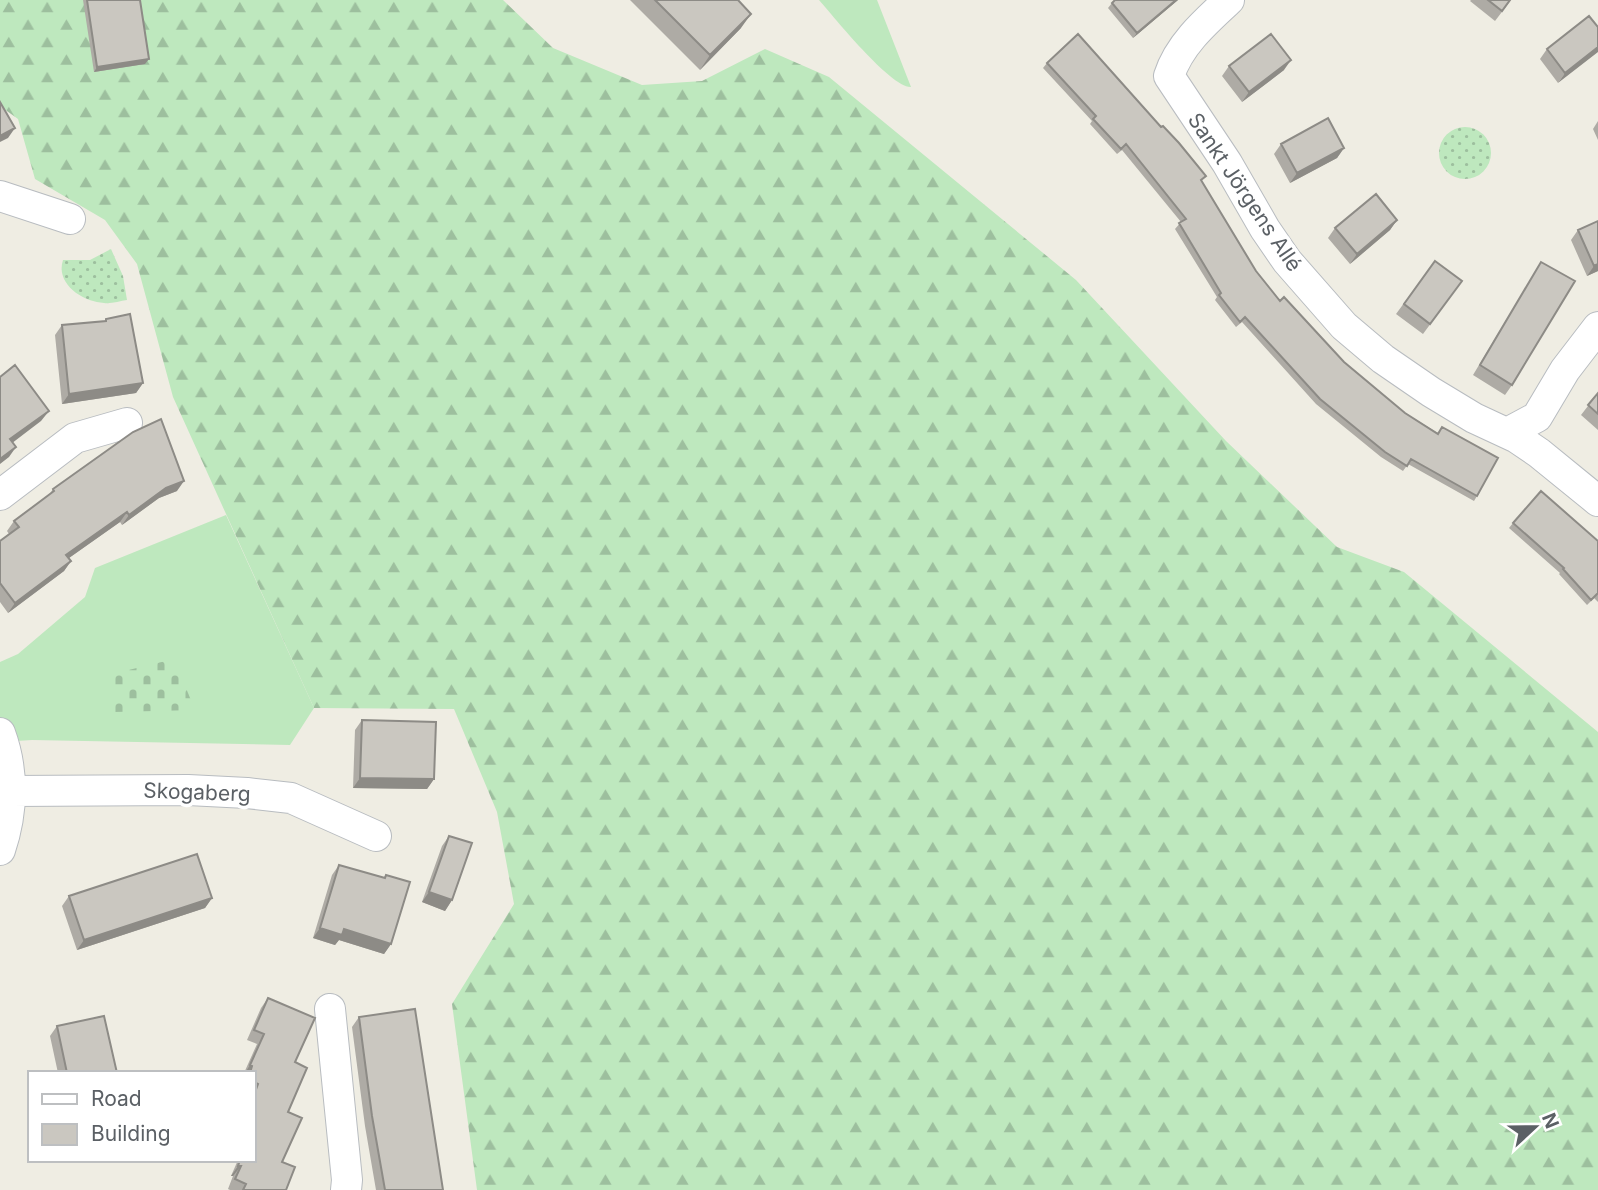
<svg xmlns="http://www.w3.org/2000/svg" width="1598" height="1190" font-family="Inter,sans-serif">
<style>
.grass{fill:#bee8be}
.forest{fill:url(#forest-firs)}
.cemetery{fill:url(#cemetery-stones)}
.park{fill:url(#park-dots)}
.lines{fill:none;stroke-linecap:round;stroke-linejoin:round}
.minor-casing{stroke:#b8bcc0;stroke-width:32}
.minor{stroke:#fff;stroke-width:30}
.wall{fill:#aeaba5}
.shaded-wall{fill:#8d8b86}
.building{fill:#cac7c0;stroke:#8d8b86;stroke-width:2}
.labels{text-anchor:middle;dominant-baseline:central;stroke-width:7;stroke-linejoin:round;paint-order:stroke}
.street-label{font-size:21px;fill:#5b6065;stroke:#fff}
</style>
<defs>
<pattern id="forest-firs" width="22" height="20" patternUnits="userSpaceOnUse" patternTransform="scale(1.75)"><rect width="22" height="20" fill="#bee8be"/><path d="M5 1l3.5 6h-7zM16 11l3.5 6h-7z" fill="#9dbf9e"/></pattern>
<pattern id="cemetery-stones" width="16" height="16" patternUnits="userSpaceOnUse" patternTransform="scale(1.75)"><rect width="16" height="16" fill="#bee8be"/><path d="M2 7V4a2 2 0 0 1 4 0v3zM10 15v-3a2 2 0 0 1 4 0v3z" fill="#9dbf9e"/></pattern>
<pattern id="park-dots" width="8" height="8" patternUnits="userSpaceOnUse" patternTransform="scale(1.75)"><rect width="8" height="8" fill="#bee8be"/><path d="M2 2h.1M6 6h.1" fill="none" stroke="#9dbf9e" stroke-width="1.8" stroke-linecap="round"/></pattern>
</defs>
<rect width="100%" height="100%" fill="#efede3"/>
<!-- grass -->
<path class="grass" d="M 819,0 L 877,0 L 911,87 C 891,88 834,17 819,0 Z
M 226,515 L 314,708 L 290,745 L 32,740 L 0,742 L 0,662 L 18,654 L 85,597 L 95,568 Z"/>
<!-- forest -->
<path class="forest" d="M 0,0 L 503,0 L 553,48 L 642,85 L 702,81 L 765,49 L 829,77 L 1076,280 L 1226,441 L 1337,547 L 1404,572 L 1598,732 L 1598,1190 L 477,1190 L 452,1004 L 514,904 L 497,812 L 454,709 L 314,708 L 173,397 L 137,264 L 105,220 L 35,179 L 18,119 L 0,106 Z"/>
<!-- cemetery -->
<path class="cemetery" d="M 174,659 L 195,710 L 114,712 L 112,674 Z"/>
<!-- park -->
<path class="park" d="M1439 153a26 26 0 1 1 52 0a26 26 0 1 1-52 0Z
M 111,249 L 123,276 L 127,300 C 120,301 111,304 104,303 C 83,302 55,284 63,260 L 90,260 Z"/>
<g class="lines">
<defs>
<path id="minor" d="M 1229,0 C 1205,22 1179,45 1169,76 L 1227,163 L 1265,229 L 1287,261 L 1344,326 L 1383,359 L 1431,392 L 1474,418 L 1517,438 L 1539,453 L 1598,501
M 0,196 L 70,219
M 1507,433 L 1537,417 L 1565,370 L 1598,327
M 0,495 L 75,438 L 127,423
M 0,733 C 14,771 13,812 0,850
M 11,791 L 188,790 L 247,793 L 291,798 L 376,836
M 330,1009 L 347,1180 L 346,1190"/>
</defs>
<!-- minor casing -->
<use href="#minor" class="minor-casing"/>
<!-- minor -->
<use href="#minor" class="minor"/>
</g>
<!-- wall -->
<path class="wall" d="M 83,0 L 140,0 L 145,64 L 94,72 Z
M 630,0 L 738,0 L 741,28 L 700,70 Z
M 1178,0 L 1133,38 L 1108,8 L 1112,3 Z
M 1471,0 L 1511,0 L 1495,21 L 1470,1 Z
M 1598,27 L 1558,83 L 1540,59 L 1547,49 Z
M 1047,63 L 1202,182 L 1256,271 L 1280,301 L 1344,362 L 1405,413 L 1438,433 L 1442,427 L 1477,496 L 1474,501 L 1408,464 L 1403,471 L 1381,457 L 1316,404 L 1242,322 L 1236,327 L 1215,300 L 1217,297 L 1175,229 L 1181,222 L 1122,150 L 1117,154 L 1090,124 L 1092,121 L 1043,68 Z
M 1229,66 L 1284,70 L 1242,102 L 1222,76 Z
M 1598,121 L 1598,140 L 1593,129 Z
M 1281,144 L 1344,148 L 1337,158 L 1290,183 L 1274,154 Z
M 1397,220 L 1390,230 L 1350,264 L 1328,238 L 1335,228 Z
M 1578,230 L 1598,271 L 1587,276 L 1571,240 Z
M 1435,261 L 1462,281 L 1423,334 L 1396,314 Z
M 1541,262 L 1512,385 L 1505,395 L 1473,375 Z
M 106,319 L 143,383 L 136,393 L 62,404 L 55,335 L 62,325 L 104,321 Z
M 1598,393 L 1598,430 L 1581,415 Z
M 53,489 L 177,491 L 159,498 L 122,525 L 120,522 L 69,558 L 71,561 L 64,571 L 8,613 L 0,602 L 0,541 L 9,534 L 7,531 L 14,521 L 49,495 Z
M 1513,523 L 1598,541 L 1598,602 L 1594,598 L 1587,605 L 1559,574 L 1560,573 L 1509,528 Z
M 362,720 L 434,779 L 427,789 L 353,788 L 355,730 Z
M 449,836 L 452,900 L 445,911 L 422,902 L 442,846 Z
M 339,865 L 384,878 L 386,875 L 391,944 L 384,954 L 339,940 L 335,945 L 313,938 L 332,875 Z
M 69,896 L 212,898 L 205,908 L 77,950 L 62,906 Z
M 268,998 L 295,1062 L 282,1162 L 286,1190 L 230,1190 L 228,1189 L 233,1176 L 231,1176 L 238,1160 L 254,1160 L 254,1073 L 244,1073 L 257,1044 L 247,1040 L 261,1008 Z
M 359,1017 L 443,1190 L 376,1190 L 365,1126 L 352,1027 Z
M 57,1026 L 117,1073 L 58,1073 L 50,1036 Z"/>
<!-- shaded-wall -->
<path class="shaded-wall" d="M 1176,0 L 1178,0 L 1133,38 L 1137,33 Z
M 751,14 L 741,28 L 700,70 L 710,55 Z
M 1598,47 L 1598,52 L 1558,83 L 1565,73 Z
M 149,59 L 145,64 L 94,72 L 97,67 Z
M 1291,60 L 1284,70 L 1242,102 L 1249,92 Z
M 15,128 L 8,138 L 0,142 L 0,136 Z
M 1344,148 L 1337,158 L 1290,183 L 1297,173 Z
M 1397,220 L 1390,230 L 1350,264 L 1357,254 Z
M 1598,264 L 1598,271 L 1587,276 L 1594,266 Z
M 143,383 L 136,393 L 62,404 L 69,394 Z
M 49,411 L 41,421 L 3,450 L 10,439 Z
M 16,447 L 9,457 L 0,464 L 0,459 Z
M 184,481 L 177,491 L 159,498 L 122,525 L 129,515 L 166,488 Z
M 127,512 L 120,522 L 59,565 L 66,555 Z
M 71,561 L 64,571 L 8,613 L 15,603 Z
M 360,778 L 434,779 L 427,789 L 353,788 Z
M 429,892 L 452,900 L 445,911 L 422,902 Z
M 212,898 L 205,908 L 77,950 L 84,940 Z
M 320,928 L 344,929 L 391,944 L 384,954 L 339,940 L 335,945 L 313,938 Z
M 250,1065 L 252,1066 L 248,1073 L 245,1073 Z
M 238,1166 L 241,1166 L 233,1176 L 231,1176 Z"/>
<!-- building -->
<path class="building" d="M 87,0 L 140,0 L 149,59 L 97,67 Z
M 655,0 L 738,0 L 751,14 L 710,55 Z
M 1115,0 L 1176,0 L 1137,33 L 1112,3 Z
M 1488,0 L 1510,0 L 1502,11 Z
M 1589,16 L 1598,27 L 1598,47 L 1565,73 L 1547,49 Z
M 1078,34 L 1161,127 L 1163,126 L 1179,143 L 1206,176 L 1201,180 L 1256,271 L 1280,301 L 1284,297 L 1344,362 L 1405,413 L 1438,434 L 1442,427 L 1498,458 L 1477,496 L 1411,459 L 1407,466 L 1385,452 L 1320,399 L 1245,317 L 1240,322 L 1219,295 L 1221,293 L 1179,223 L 1186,219 L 1126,144 L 1121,149 L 1093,119 L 1096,116 L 1047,63 Z
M 1271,34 L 1291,60 L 1249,92 L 1229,66 Z
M 0,102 L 15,128 L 0,136 Z
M 1328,118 L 1344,148 L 1297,173 L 1281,144 Z
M 1376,194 L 1397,220 L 1357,254 L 1335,228 Z
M 1598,221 L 1598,264 L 1594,266 L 1578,230 Z
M 1435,261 L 1462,281 L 1430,324 L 1404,304 Z
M 1541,262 L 1575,281 L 1512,385 L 1480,365 Z
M 130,314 L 143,383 L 69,394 L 62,325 L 106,321 L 106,319 Z
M 15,365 L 49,411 L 10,439 L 16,447 L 0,459 L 0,377 Z
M 1598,393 L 1598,414 L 1588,405 Z
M 161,419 L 184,481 L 166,488 L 129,515 L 127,512 L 66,555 L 71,561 L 15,603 L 0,583 L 0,541 L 19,527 L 14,521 L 54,491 L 53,489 L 133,432 Z
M 1541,491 L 1598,541 L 1598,593 L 1591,600 L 1563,569 L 1564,568 L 1513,523 Z
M 362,720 L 436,722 L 434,779 L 360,778 Z
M 449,836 L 472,843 L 452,900 L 429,892 Z
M 197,854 L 212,898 L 84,940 L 69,896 Z
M 339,865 L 385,878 L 386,875 L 410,882 L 391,944 L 344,929 L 342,935 L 320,928 Z
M 268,998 L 315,1018 L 295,1062 L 307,1068 L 288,1112 L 302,1118 L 282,1162 L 295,1167 L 286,1190 L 243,1190 L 246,1184 L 235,1179 L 241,1166 L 238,1166 L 240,1160 L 254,1160 L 254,1095 L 258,1084 L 254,1082 L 254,1073 L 250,1073 L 252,1066 L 250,1065 L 264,1034 L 254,1030 Z
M 415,1009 L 443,1190 L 385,1190 L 372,1116 L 359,1017 Z
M 104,1016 L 117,1073 L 67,1073 L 57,1026 Z"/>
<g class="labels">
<!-- street labels -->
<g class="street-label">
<text transform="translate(1245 192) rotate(56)">Sankt Jörgens Allé</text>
<text transform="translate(197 792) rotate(2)">Skogaberg</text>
</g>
</g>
<!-- legend -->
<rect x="28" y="1071" width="228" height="91" fill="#ffffff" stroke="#bdbfc1" stroke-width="2"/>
<rect x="42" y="1094" width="35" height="10" fill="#ffffff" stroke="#bdbfc1" stroke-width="2"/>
<text x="91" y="1106" font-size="21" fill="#5b6065">Road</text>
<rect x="42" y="1124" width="35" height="21" fill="#cac7c0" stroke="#bdbfc1" stroke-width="2"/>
<text x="91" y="1141" font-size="21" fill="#5b6065">Building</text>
<!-- north arrow -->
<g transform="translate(1535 1127) rotate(68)" stroke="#ffffff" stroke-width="5" paint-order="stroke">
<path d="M0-5L12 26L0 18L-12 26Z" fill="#5b6065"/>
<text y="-10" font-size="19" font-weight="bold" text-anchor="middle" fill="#5b6065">N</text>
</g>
</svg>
